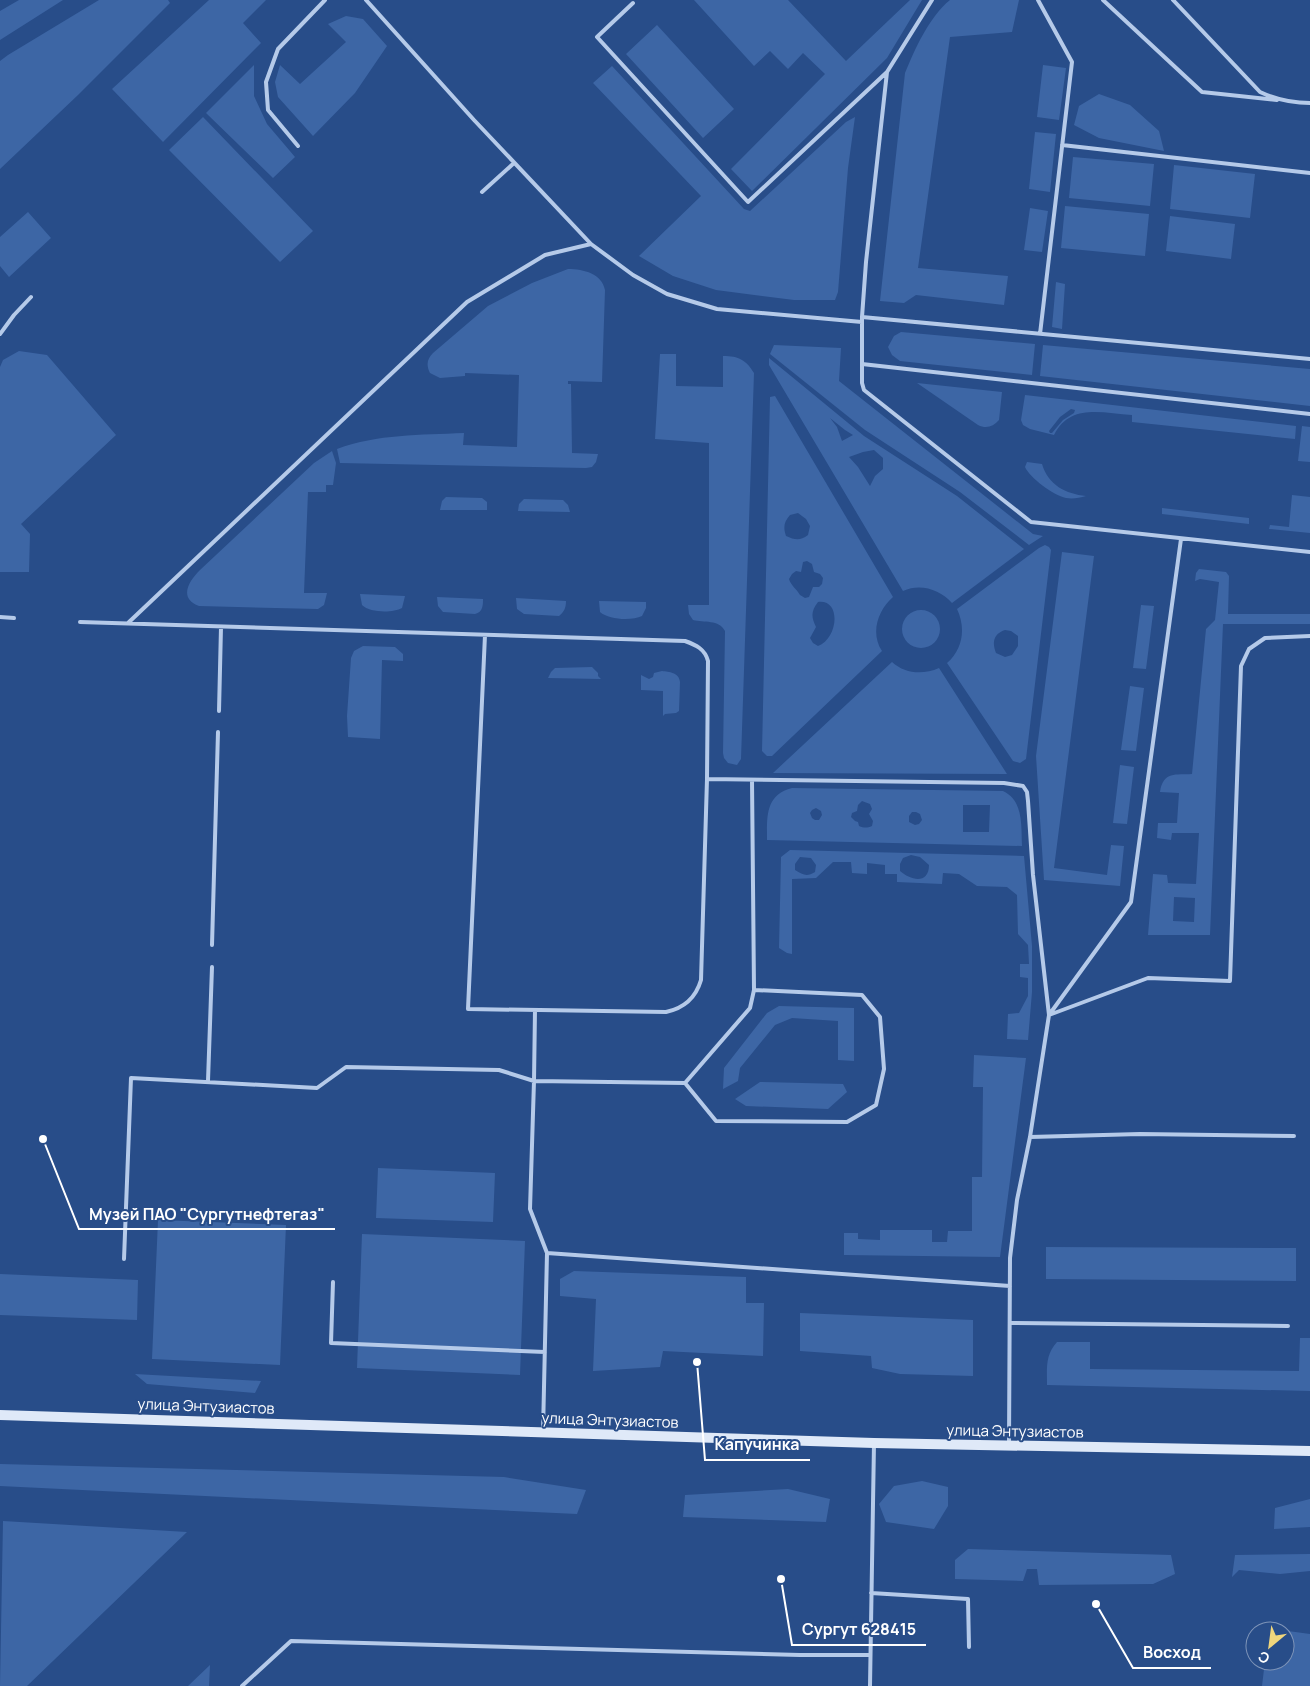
<svg xmlns="http://www.w3.org/2000/svg" width="1310" height="1686" font-family="Manrope,sans-serif">
<style>
.green{fill:#3d66a5;fill-rule:evenodd}
.lines{fill:none;stroke-linecap:round;stroke-linejoin:round}
.service{stroke:#b5cae9;stroke-width:4}
.secondary{stroke:#dfe9f8;stroke-width:10}
.labels{text-anchor:middle;dominant-baseline:central;stroke-width:4;stroke-linejoin:round;paint-order:stroke}
.street-label{font-size:15px;fill:#fff;stroke:#284d89}
.leader{fill:none;stroke:#fff;stroke-width:2}
.callout-dot{fill:#fff;stroke:#284d89;stroke-width:2}
.callout-label{font-size:16px;text-anchor:middle;font-weight:bold;fill:#fff;stroke:#284d89;stroke-width:4;stroke-linejoin:round;paint-order:stroke}
</style>
<rect width="100%" height="100%" fill="#284d89"/>
<!-- green -->
<path class="green" d="M 19,0 L 63,0 L 0,40 L 0,11 Z
M 99,0 L 168,0 L 170,3 L 78,95 L 0,169 L 0,61 L 8,55 Z
M 209,0 L 266,0 L 243,23 L 261,43 L 163,142 L 112,89 Z
M 694,0 L 788,0 L 846,61 L 910,0 L 922,0 L 887,58 L 752,191 L 731,169 L 825,74 L 803,53 L 788,69 L 770,51 L 754,66 Z
M 950,0 L 1019,0 L 1012,32 L 950,37 L 918,268 L 1008,276 L 1004,305 L 916,295 L 904,303 L 880,301 L 905,73 C 915,49 929,17 950,0 Z
M 346,16 L 363,19 L 387,46 L 355,93 L 313,136 L 278,97 L 275,82 L 280,65 L 300,84 L 346,42 L 328,24 Z
M 657,25 L 734,109 L 703,138 L 626,54 Z
M 254,65 L 254,96 L 267,124 L 295,157 L 273,178 L 206,113 Z
M 1043,65 L 1066,68 L 1059,120 L 1037,117 Z
M 612,66 L 744,209 L 750,211 L 846,122 L 855,117 L 848,168 L 838,292 L 835,300 L 794,300 L 716,290 L 673,276 L 639,256 L 701,196 L 593,83 Z
M 1099,94 L 1130,105 L 1159,131 L 1164,151 L 1099,138 L 1074,125 L 1079,106 Z
M 203,117 L 313,231 L 280,262 L 169,150 Z
M 1035,132 L 1056,134 L 1050,192 L 1029,189 Z
M 1073,157 L 1154,164 L 1150,206 L 1069,198 Z
M 1174,165 L 1255,174 L 1250,218 L 1170,209 Z
M 1065,206 L 1149,214 L 1145,256 L 1061,248 Z
M 1030,208 L 1048,211 L 1042,252 L 1024,250 Z
M 28,212 L 51,238 L 9,277 L 0,266 L 0,237 Z
M 1170,216 L 1235,224 L 1231,259 L 1166,251 Z
M 568,269 C 584,269 602,274 605,290 L 602,382 L 568,381 L 568,384 L 571,384 L 572,453 L 598,454 L 596,462 L 592,467 L 586,468 L 340,463 L 337,449 C 378,434 420,435 464,433 L 463,445 L 517,447 L 519,375 L 465,373 L 465,376 L 440,378 L 430,373 C 426,365 427,359 433,353 L 488,306 L 532,283 Z
M 1056,282 L 1065,284 L 1062,329 L 1052,327 Z
M 901,332 L 1035,344 L 1032,375 L 900,361 L 892,355 L 888,347 L 894,336 Z
M 774,345 L 841,348 L 839,381 L 1033,534 L 1043,536 L 1029,545 L 960,492 L 865,430 L 770,354 Z
M 1043,345 L 1310,369 L 1310,406 L 1040,376 Z
M 19,351 L 47,355 L 116,435 L 21,524 L 30,534 L 29,572 L 0,572 L 0,367 L 3,360 Z
M 660,354 L 676,354 L 676,386 L 723,387 L 723,356 C 739,356 746,360 754,373 L 741,759 L 737,765 L 728,763 L 724,758 L 723,753 L 725,631 C 719,619 704,623 693,620 L 689,614 L 688,605 L 709,605 L 709,443 L 655,439 Z
M 769,358 L 864,436 L 957,496 L 1024,549 L 952,603 C 940,590 921,583 903,591 L 769,365 ZM 830,418 L 845,430 L 853,435 L 842,441 L 837,427 ZM 874,450 L 883,458 L 883,469 L 875,476 L 870,486 L 858,467 L 849,457 L 863,452 Z
M 917,383 L 1002,392 L 999,420 C 993,427 986,429 978,425 Z
M 1025,395 L 1296,426 L 1295,439 L 1132,422 L 1132,415 C 1102,413 1070,403 1054,435 L 1030,429 L 1023,425 L 1021,420 ZM 1071,409 L 1075,410 L 1074,413 L 1063,420 L 1052,433 L 1050,433 L 1049,431 L 1060,417 Z
M 775,396 L 893,597 C 878,610 870,633 882,651 L 772,756 L 767,756 L 762,751 L 770,397 ZM 798,513 L 806,519 L 810,526 L 808,535 C 800,541 795,540 786,536 C 783,527 784,522 790,515 ZM 807,561 L 812,564 L 814,572 L 820,574 L 823,578 L 822,584 L 819,587 L 813,587 L 809,597 L 805,598 L 800,595 C 797,589 791,586 789,579 L 792,574 L 796,571 L 801,572 L 803,562 ZM 818,602 C 842,599 838,639 818,646 L 813,643 L 810,638 L 816,627 C 811,617 811,611 818,602 Z
M 1302,426 L 1310,427 L 1310,462 L 1298,461 Z
M 332,451 L 336,463 L 333,485 L 326,485 L 326,492 L 308,492 L 304,593 L 327,593 L 324,605 L 318,609 L 199,606 C 178,598 189,581 200,570 L 314,463 Z
M 1027,462 L 1042,464 C 1048,485 1066,494 1086,496 C 1079,498 1073,499 1066,498 C 1053,495 1030,478 1025,467 Z
M 1292,495 L 1310,497 L 1310,533 L 1269,529 L 1270,525 L 1289,527 Z
M 446,497 L 482,498 L 487,502 L 487,510 L 440,510 L 442,501 Z
M 524,499 L 563,500 L 568,505 L 570,512 L 518,511 L 519,504 Z
M 1162,508 L 1249,518 L 1249,524 L 1162,514 Z
M 1045,545 L 1049,547 L 1051,550 L 1026,759 L 1020,763 L 1013,761 L 947,663 C 963,649 966,628 957,609 L 1039,548 ZM 1005,630 L 1011,631 L 1018,636 L 1018,646 L 1012,655 L 1005,657 L 996,653 C 992,643 993,634 1005,630 Z
M 1062,552 L 1094,556 L 1054,868 L 1107,875 L 1111,845 L 1124,846 L 1120,886 L 1044,880 L 1036,756 Z
M 1199,569 L 1226,572 L 1229,576 L 1228,614 L 1310,614 L 1310,624 L 1223,624 L 1210,935 L 1148,935 L 1153,874 L 1167,875 L 1168,883 L 1196,884 L 1199,833 L 1172,833 L 1171,840 L 1157,838 L 1158,823 L 1177,823 L 1179,793 L 1160,792 C 1163,771 1176,775 1192,774 L 1206,629 L 1215,620 L 1219,582 L 1200,579 L 1195,581 L 1196,573 ZM 1174,897 L 1195,898 L 1194,922 L 1173,921 Z
M 360,594 L 405,596 L 402,608 C 393,613 370,613 362,605 Z
M 437,597 L 483,599 C 483,605 483,612 475,614 L 443,612 L 438,606 Z
M 516,598 L 566,601 C 566,608 564,612 559,616 L 524,614 L 517,609 Z
M 599,601 L 646,602 L 646,608 L 642,616 C 632,621 609,620 600,612 Z
M 1141,605 L 1154,606 L 1146,669 L 1133,668 Z
M902 629a19 19 0 1 1 38 0a19 19 0 1 1-38 0Z
M 363,646 L 395,647 L 403,654 L 403,661 L 382,660 L 380,739 L 348,737 L 347,716 L 351,658 L 354,651 Z
M 892,662 C 905,674 923,675 939,668 L 1007,774 L 773,773 Z
M 592,667 L 598,673 L 598,676 L 601,679 L 548,678 L 551,672 L 555,668 Z
M 662,671 C 669,672 679,672 680,682 L 679,711 L 676,713 L 665,714 L 663,716 L 663,691 L 641,690 L 641,675 L 649,679 L 653,677 L 654,673 Z
M 1130,686 L 1144,688 L 1136,751 L 1121,750 Z
M 1120,765 L 1134,767 L 1127,824 L 1113,823 Z
M 792,788 L 1003,791 C 1024,801 1021,826 1022,846 L 767,840 C 767,817 765,795 792,788 ZM 862,801 L 870,804 L 872,809 L 869,814 L 873,821 L 872,826 C 867,828 864,828 859,826 L 858,822 L 855,821 L 851,817 L 852,813 L 857,811 L 858,805 ZM 963,805 L 990,805 L 989,832 L 963,832 ZM 816,808 L 821,811 L 822,815 L 819,820 L 815,820 L 812,818 L 810,813 L 812,810 ZM 912,812 L 916,812 L 920,814 L 922,820 L 919,824 L 915,825 L 909,822 L 909,816 Z
M 790,850 L 1024,856 L 1032,946 L 1032,992 L 1028,1040 L 1007,1039 L 1008,1014 L 1019,1013 L 1028,996 L 1028,978 L 1020,977 L 1020,964 L 1029,964 L 1028,945 L 1018,934 L 1017,895 L 1007,887 L 977,886 L 959,874 L 943,873 L 942,884 L 897,882 L 897,874 L 885,874 L 885,865 L 867,863 L 867,874 L 852,873 L 851,862 L 833,862 L 816,878 L 792,879 L 792,954 L 787,953 L 779,948 L 781,857 ZM 911,855 L 920,857 L 929,865 C 929,885 910,880 900,871 L 900,864 L 903,858 ZM 800,857 L 811,858 L 816,865 L 815,872 C 807,877 803,875 795,870 L 795,864 Z
M 779,1006 L 854,1008 L 854,1061 L 838,1060 L 838,1021 L 792,1018 L 775,1025 L 740,1068 L 738,1081 L 723,1089 L 724,1068 L 767,1013 Z
M 974,1055 L 1026,1058 L 1000,1257 L 844,1255 L 844,1233 L 858,1233 L 858,1239 L 880,1240 L 880,1230 L 932,1230 L 932,1242 L 947,1242 L 948,1231 L 972,1231 L 972,1177 L 982,1177 L 983,1087 L 973,1087 Z
M 760,1082 L 843,1084 L 847,1092 L 828,1109 L 746,1106 L 735,1099 Z
M 378,1168 L 495,1173 L 493,1222 L 376,1218 Z
M 158,1220 L 286,1225 L 280,1365 L 152,1359 Z
M 362,1234 L 525,1241 L 520,1375 L 357,1368 Z
M 1046,1247 L 1296,1248 L 1296,1281 L 1046,1279 Z
M 574,1271 L 746,1277 L 746,1303 L 764,1303 L 763,1356 L 663,1351 L 660,1367 L 593,1371 L 596,1299 L 560,1296 L 560,1279 Z
M 0,1274 L 138,1280 L 137,1320 L 0,1315 Z
M 800,1313 L 973,1320 L 973,1376 L 900,1374 L 872,1368 L 871,1356 L 800,1351 Z
M 1300,1338 L 1310,1338 L 1310,1391 L 1047,1385 C 1047,1369 1045,1355 1057,1342 L 1090,1342 L 1090,1369 L 1299,1371 Z
M 135,1374 L 261,1381 L 255,1393 L 147,1384 Z
M 0,1464 L 504,1477 L 586,1490 L 577,1514 L 0,1486 Z
M 922,1481 L 948,1487 L 948,1506 L 934,1529 L 886,1522 L 879,1504 L 894,1486 Z
M 788,1489 L 830,1499 L 826,1522 L 683,1517 L 685,1495 Z
M 1310,1499 L 1310,1527 L 1274,1529 L 1275,1508 Z
M 3,1521 L 187,1532 L 27,1686 L 0,1686 Z
M 968,1549 L 1171,1555 L 1175,1574 L 1153,1584 L 1039,1585 L 1037,1569 L 1027,1569 L 1023,1581 L 955,1579 L 955,1560 Z
M 1310,1554 L 1310,1571 L 1280,1574 L 1239,1570 L 1232,1577 L 1235,1555 Z
M 1288,1631 L 1310,1634 L 1310,1686 L 1262,1686 L 1265,1661 L 1285,1661 L 1285,1633 Z
M 210,1665 L 209,1686 L 188,1686 Z"/>
<g class="lines">
<!-- service -->
<path class="service" d="M 366,0 L 474,120 L 591,244 L 633,275 L 667,294 L 717,309 L 862,322
M 1038,0 L 1072,62 L 1040,334
M 1103,0 L 1202,92 L 1277,100
M 1173,0 L 1260,92 C 1277,100 1292,103 1310,103
M 633,3 L 597,37 L 748,202 L 887,72
M 1062,145 L 1310,173
M 298,146 L 268,110 L 266,82 L 278,49 L 325,0
M 482,192 L 514,163
M 862,317 L 1310,359
M 0,334 L 14,315 L 31,297
M 862,364 L 862,317 L 866,262 L 887,72 L 932,0
M 1310,414 L 862,364 L 862,383 L 864,390 L 1031,522 L 1310,552
M 0,617 L 14,618
M 80,622 L 685,641 C 696,645 705,649 708,661 L 707,779 L 701,980 C 696,997 685,1008 666,1012 L 468,1009 L 485,635
M 128,623 L 467,302 L 545,255 L 591,244
M 219,711 L 221,627
M 707,779 L 1004,783 L 1023,786 L 1027,792 L 1028,801 L 1033,875 L 1049,1015 L 1148,978 L 1230,981 L 1241,666 L 1249,649 L 1265,638 L 1310,636
M 212,945 L 218,732
M 208,1081 L 212,967
M 685,1083 L 716,1121 L 847,1122 L 876,1105 L 884,1069 L 880,1017 L 862,995 L 754,990
M 1030,1137 L 1140,1134 L 1294,1136
M 547,1253 L 1010,1286
M 124,1259 L 131,1078 L 317,1088 L 346,1067 L 499,1070 L 534,1081 L 535,1010
M 333,1282 L 331,1343 L 545,1352
M 1010,1323 L 1288,1326
M 543,1432 L 547,1253 L 530,1209 L 534,1081 L 685,1083 L 750,1008 L 754,990 L 752,780
M 1009,1444 L 1010,1258 L 1017,1200 L 1030,1137 L 1049,1015 L 1131,902 L 1181,539
M 871,1593 L 968,1599 L 969,1647
M 242,1686 L 291,1641 L 800,1655 L 870,1655
M 870,1686 L 874,1443"/>
<!-- secondary -->
<path class="secondary" d="M 0,1415 L 874,1443 L 1310,1451"/>
</g>
<g class="labels">
<!-- street labels -->
<g class="street-label">
<text transform="translate(206 1406) rotate(2)">улица Энтузиастов</text>
<text transform="translate(610 1420) rotate(2)">улица Энтузиастов</text>
<text transform="translate(1015 1431) rotate(1)">улица Энтузиастов</text>
</g>
</g>
<!-- callouts -->
<path class="leader" d="M43 1139L79 1229H335M697 1362L705 1460H810M781 1579L792 1645H926M1096 1604L1133 1668H1211"/>
<g class="callout-dot">
<circle cx="43" cy="1139" r="5"/>
<circle cx="697" cy="1362" r="5"/>
<circle cx="781" cy="1579" r="5"/>
<circle cx="1096" cy="1604" r="5"/>
</g>
<g class="callout-label">
<text x="207" y="1220">Музей ПАО "Сургутнефтегаз"</text>
<text x="757" y="1450">Капучинка</text>
<text x="859" y="1635">Сургут 628415</text>
<text x="1172" y="1658">Восход</text>
</g>
<!-- north arrow -->
<g transform="translate(1270 1646) rotate(209)"><circle r="24" fill="#284d89" stroke="#7e94b8"/>
<path d="M0-4L9 19L0 12L-9 19Z" fill="#f0d67c"/>
<text y="-8" font-size="14" font-weight="bold" text-anchor="middle" fill="#ffffff">С</text>
</g>
</svg>
